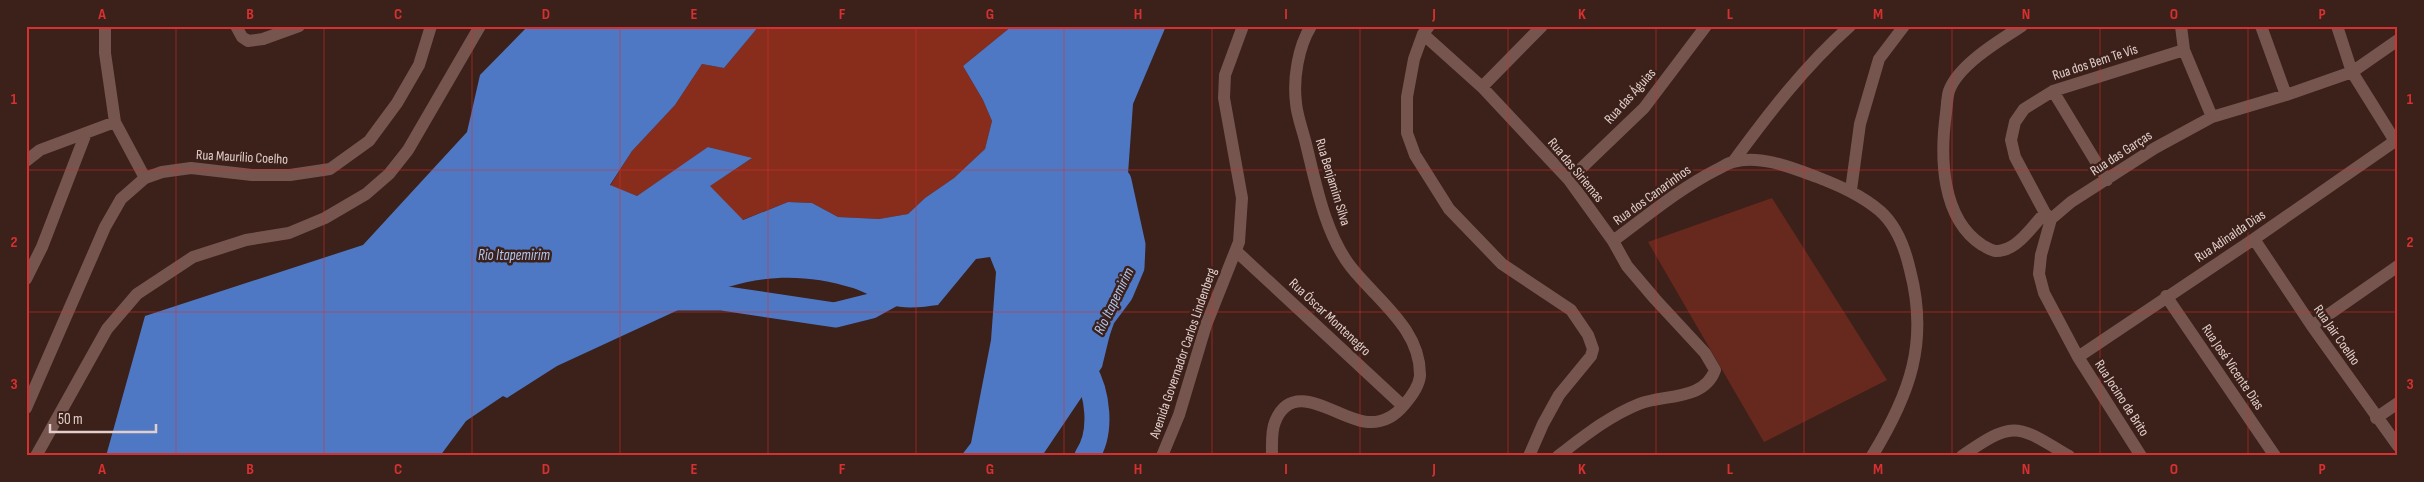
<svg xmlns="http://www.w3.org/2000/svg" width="2424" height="482" font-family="'Sofia Sans Condensed',sans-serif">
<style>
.green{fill:#67291d}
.forest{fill:#882d1c}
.water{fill:#4e78c4}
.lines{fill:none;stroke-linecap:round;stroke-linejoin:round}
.river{stroke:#4e78c4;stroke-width:25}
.minor{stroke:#76554e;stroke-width:12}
.tertiary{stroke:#76554e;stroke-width:12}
.secondary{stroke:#76554e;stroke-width:12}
.grid{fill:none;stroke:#d73030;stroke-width:1;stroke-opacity:0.55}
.labels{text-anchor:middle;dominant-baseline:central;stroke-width:5;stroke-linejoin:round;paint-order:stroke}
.street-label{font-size:14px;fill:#e2cfca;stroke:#3c201a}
.water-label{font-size:15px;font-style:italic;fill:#aec5ee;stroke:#3c201a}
.neatline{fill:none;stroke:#d73030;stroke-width:2}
.grid-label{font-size:16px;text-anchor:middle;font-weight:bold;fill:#d73030}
</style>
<rect width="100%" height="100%" fill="#3c201a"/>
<!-- green -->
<path class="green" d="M 1772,198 L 1887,380 L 1764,442 L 1648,242 Z"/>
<!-- forest -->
<path class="forest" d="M 759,26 L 1012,26 L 963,66 L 983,100 L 992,121 L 985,149 L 954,178 L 925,198 L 908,214 L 879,219 L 838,217 L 812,203 L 788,202 L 742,220 L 709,186 L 751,159 L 709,147 L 637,196 L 610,186 L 632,151 L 675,105 L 702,64 L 724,68 Z"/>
<!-- water -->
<path class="water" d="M 528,26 L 759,26 L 724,68 L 702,64 L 675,105 L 632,151 L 610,185 L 637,196 L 708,147 L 752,158 L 710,186 L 743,220 L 788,202 L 812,203 L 838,217 L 879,219 L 908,214 L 925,198 L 954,178 L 985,149 L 992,121 L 983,100 L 963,66 L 1012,26 L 1166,26 L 1133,104 L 1122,258 L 1111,330 L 1102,367 L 1042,456 L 961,456 L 971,443 L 991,340 L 996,272 L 990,257 L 976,259 L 938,305 C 923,307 904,310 889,304 C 877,300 866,292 853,288 C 810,275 771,274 728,287 L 557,366 L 507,398 L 503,396 L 466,421 L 440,456 L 106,456 L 145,316 L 363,245 L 467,132 L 480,75 Z"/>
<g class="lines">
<!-- river -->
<path class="river" d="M 672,298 L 721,298 L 835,315 L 871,306 L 911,284
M 1087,456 C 1103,432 1098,393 1084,369 L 1103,317 L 1121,293 L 1132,267 L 1133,245 L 1119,181"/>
<!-- minor -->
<path class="minor" d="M 105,26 L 105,53 L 115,122 L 145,178
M 236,26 L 242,37 L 248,41 L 263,39 L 299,26
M 1429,26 L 1423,34 L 1414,59 L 1407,97 L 1407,133 L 1415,155 L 1449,209 L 1502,264 L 1571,310 L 1588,335 L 1593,349 L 1591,356 L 1559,395 L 1543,424 L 1529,456
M 2022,26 C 2000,40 1958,65 1949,91 C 1947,97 1947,106 1946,113 C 1940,157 1941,218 1982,245 C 1990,249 1994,253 2003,250 C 2019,247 2034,224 2045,213
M 2181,26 L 2184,50 L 2212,117
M 2261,26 L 2286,95
M 2337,26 L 2352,72 L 2395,141
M 1423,34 L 1482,87 L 1569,180 L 1613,241 L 1627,266 L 1655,299 L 1705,353 L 1715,370 C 1704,401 1664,394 1639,404 C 1609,416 1583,437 1558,456
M 1482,87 L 1542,26
M 2053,91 L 2107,180
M 26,161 L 40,150 L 115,122
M 1733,162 C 1769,113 1805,66 1850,26
M 1569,180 L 1644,108 L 1706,26
M 1851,190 L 1860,124 L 1879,59 L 1904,26
M 2051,219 L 2045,213 L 2015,157 L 2011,140 L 2015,122 L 2024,109 L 2053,91 L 2184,50
M 2254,239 L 2312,326 L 2398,446
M 1613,241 C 1647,216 1679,189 1716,170 C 1721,168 1727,163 1733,162 C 1759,154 1793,168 1817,177 C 1840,186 1861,195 1880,211 C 1897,226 1905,248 1910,270 C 1929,342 1910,394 1872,456
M 1236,251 L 1403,406
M 26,279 L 42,247 L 86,133
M 2166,296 L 2275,456
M 2312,326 L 2398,266
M 2078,357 L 2254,239 L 2398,139
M 2376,418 L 2398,403
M 36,456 L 107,329 L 137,294 L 193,257 L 246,240 L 289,233 L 325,218 L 366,194 L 389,174 L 408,150 L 480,26
M 1272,456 C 1272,446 1271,431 1275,422 C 1293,376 1340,421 1368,422 C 1383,423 1395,416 1404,405 C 1411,397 1419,386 1420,376 C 1421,329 1377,300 1351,267 C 1325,234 1316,184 1306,144 C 1303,131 1297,116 1296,103 C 1293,79 1298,47 1311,26
M 1962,456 C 2015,419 2017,425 2069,456
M 2141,456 L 2078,357 L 2044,293 L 2039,274 L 2041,255 L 2051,219 L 2071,202 L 2155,148 L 2212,117 L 2286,95 L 2352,72 L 2398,40"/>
<!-- tertiary -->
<path class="tertiary" d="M 1162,456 L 1179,415 L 1206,325 L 1239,242 L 1242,198 L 1224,98 L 1225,75 L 1243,26"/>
<!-- secondary -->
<path class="secondary" d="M 26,408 L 105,227 L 121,199 L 145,178 L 162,172 L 191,168 L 252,175 L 290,175 L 330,169 L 369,141 L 397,103 L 419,65 L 431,26"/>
</g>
<!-- grid -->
<path class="grid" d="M 176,26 L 176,456M 324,26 L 324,456M 472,26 L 472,456M 620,26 L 620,456M 768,26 L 768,456M 916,26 L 916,456M 1064,26 L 1064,456M 1212,26 L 1212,456M 1360,26 L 1360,456M 1508,26 L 1508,456M 1656,26 L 1656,456M 1804,26 L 1804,456M 1952,26 L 1952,456M 2100,26 L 2100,456M 2248,26 L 2248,456M 26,170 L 2398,170M 26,312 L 2398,312"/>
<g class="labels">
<!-- street labels -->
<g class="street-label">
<text transform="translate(2095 62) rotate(-18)">Rua dos Bem Te Vis</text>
<text transform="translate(1630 96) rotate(-48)">Rua das Águias</text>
<text transform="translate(2121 153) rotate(-33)">Rua das Garças</text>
<text transform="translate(242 157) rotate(3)">Rua Maurílio Coelho</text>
<text transform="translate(1576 170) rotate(50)">Rua das Siriemas</text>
<text transform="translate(1333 182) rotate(73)">Rua Benjamim Silva</text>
<text transform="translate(1652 195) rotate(-36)">Rua dos Canarinhos</text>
<text transform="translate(2230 236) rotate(-34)">Rua Adinalda Dias</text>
<text transform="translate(1330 317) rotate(43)">Rua Óscar Montenegro</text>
<text transform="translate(2337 335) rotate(55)">Rua Jair Coelho</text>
<text transform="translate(1183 353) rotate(-71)">Avenida Governador Carlos Lindenberg</text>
<text transform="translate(2233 367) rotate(56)">Rua José Vicente Dias</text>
<text transform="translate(2122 398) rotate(57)">Rua Jocino de Brito</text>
</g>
<!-- water labels -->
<g class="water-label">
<text x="514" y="255">Rio Itapemirim</text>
<text transform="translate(1114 301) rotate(-64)">Rio Itapemirim</text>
</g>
</g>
<!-- border -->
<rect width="2424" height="482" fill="none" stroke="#3c201a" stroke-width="55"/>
<!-- scale -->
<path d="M50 424v8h106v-8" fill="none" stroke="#e2cfca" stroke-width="2.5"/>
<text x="58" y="424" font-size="15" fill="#e2cfca" stroke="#3c201a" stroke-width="4" paint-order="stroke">50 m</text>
<rect x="28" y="28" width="2368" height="426" class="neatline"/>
<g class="grid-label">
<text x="102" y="19">A</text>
<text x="250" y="19">B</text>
<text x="398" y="19">C</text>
<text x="546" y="19">D</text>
<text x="694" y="19">E</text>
<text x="842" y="19">F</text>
<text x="990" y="19">G</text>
<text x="1138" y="19">H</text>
<text x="1286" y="19">I</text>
<text x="1434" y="19">J</text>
<text x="1582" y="19">K</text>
<text x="1730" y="19">L</text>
<text x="1878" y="19">M</text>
<text x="2026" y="19">N</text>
<text x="2174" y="19">O</text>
<text x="2322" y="19">P</text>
<text x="14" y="104">1</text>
<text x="2410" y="104">1</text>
<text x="14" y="247">2</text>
<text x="2410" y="247">2</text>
<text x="14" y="389">3</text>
<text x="2410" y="389">3</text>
<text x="102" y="474">A</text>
<text x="250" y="474">B</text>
<text x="398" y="474">C</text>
<text x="546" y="474">D</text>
<text x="694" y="474">E</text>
<text x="842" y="474">F</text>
<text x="990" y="474">G</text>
<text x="1138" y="474">H</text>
<text x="1286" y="474">I</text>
<text x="1434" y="474">J</text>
<text x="1582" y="474">K</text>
<text x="1730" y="474">L</text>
<text x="1878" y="474">M</text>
<text x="2026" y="474">N</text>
<text x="2174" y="474">O</text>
<text x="2322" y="474">P</text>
</g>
</svg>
